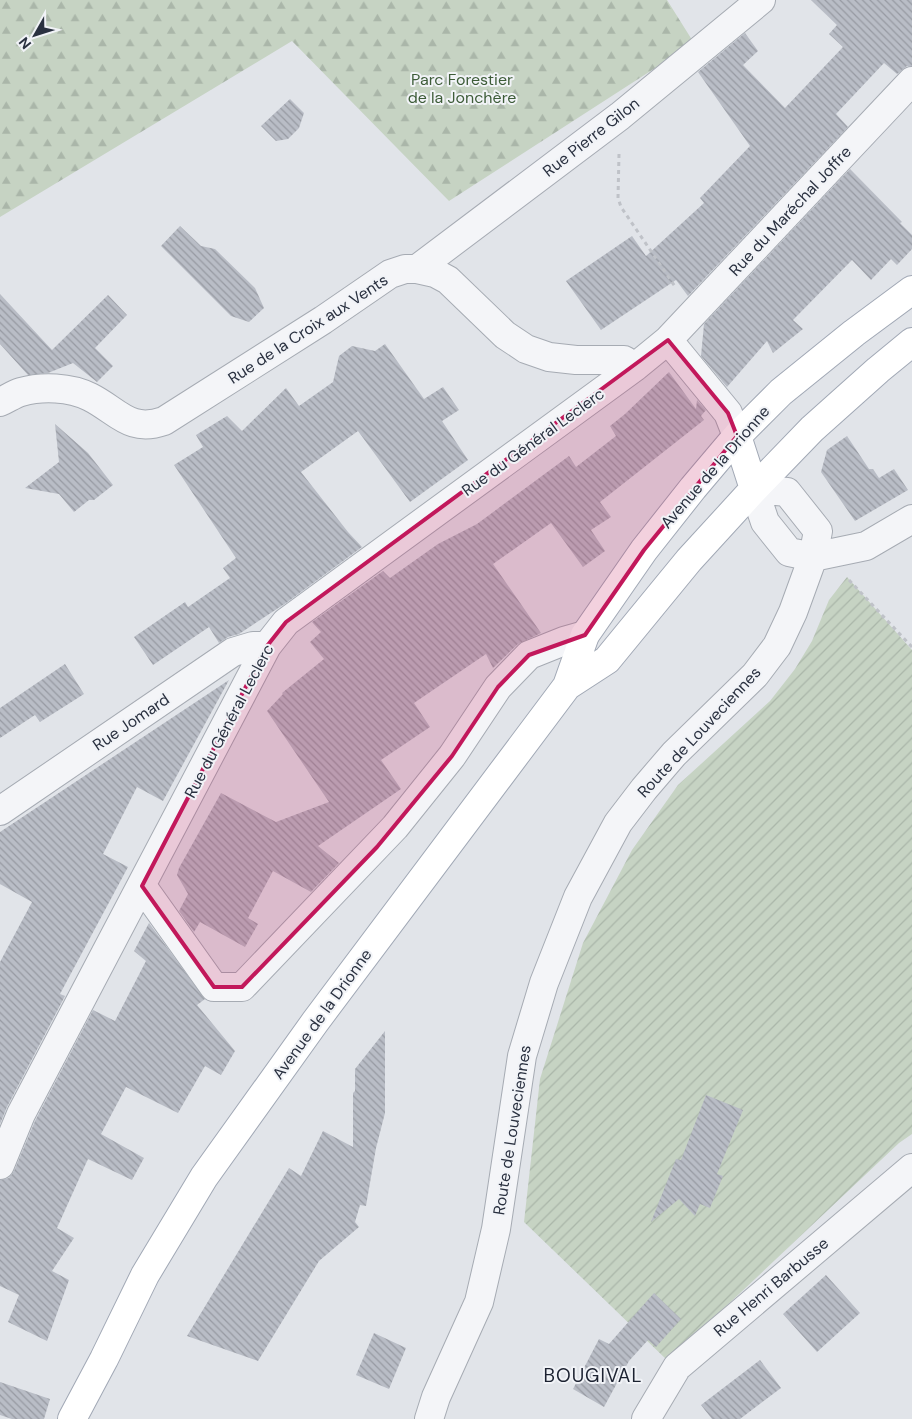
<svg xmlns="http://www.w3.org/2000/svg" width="912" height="1419" font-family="'DM Sans',sans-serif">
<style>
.forest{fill:url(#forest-firs)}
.garden{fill:url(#garden-furrows)}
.building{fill:url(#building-back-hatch)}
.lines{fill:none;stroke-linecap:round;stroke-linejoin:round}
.minor-casing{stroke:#a6abb3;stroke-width:30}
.major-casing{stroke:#a1a8b5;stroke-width:30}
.path{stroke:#bfc2c8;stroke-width:3;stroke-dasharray:4 4;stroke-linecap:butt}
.minor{stroke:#f4f5f8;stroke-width:28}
.major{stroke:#fff;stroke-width:28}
.marked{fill:#c2185b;fill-opacity:0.2;stroke:#c2185b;stroke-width:4;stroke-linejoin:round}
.labels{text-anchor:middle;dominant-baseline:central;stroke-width:4;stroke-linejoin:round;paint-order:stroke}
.park-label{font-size:16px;fill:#3d5c38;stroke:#f1f3f7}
.street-label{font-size:16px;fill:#2a3140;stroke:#f1f3f7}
.quarter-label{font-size:19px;letter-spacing:1px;fill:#1c2231;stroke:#f1f3f7}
</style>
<defs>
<pattern id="forest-firs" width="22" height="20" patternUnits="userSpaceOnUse" patternTransform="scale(1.25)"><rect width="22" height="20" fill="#c6d3c3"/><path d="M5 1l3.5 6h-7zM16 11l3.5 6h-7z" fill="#aab6a9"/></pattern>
<pattern id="garden-furrows" width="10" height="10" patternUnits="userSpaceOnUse" patternTransform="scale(1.25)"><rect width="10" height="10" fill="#c6d3c3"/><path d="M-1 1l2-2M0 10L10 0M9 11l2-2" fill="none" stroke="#aab6a9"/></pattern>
<pattern id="building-back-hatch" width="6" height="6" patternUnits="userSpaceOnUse" patternTransform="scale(1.25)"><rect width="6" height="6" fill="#b9bdc6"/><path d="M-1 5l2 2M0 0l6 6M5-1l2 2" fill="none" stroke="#979aa2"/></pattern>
</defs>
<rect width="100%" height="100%" fill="#e1e4e9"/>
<!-- forest -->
<path class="forest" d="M 0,0 L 667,0 L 694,43 L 449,201 L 292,41 L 0,217 Z"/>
<!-- garden -->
<path class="garden" d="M 847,577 L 912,650 L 912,1134 L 899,1143 L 668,1361 L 524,1222 L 540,1079 L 583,943 L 632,850 L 678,785 L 770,701 L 795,669 L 812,641 L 829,600 Z"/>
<!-- building -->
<path class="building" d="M 811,0 L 912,0 L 912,66 L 907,66 L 897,74 L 884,63 L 836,114 L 848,127 L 688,296 L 676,280 L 601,330 L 566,281 L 632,236 L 646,256 L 704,203 L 700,198 L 750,146 L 698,72 L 745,33 L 758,51 L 743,65 L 785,108 L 843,47 L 829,34 L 837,25 Z
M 290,99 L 304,113 L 299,128 L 288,139 L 276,141 L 261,126 Z
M 850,169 L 902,222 L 900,223 L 912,235 L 912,249 L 897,265 L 891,259 L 871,280 L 852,260 L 793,320 L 803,329 L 773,353 L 767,341 L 727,387 L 701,356 L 704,324 Z
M 180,226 L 201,246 L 215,249 L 255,288 L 264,308 L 249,322 L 231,316 L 161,246 Z
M 0,294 L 52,350 L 108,295 L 127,315 L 95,348 L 113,366 L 97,382 L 73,363 L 48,373 L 28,375 L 0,344 Z
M 385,344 L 424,399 L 443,387 L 459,410 L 442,421 L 468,460 L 410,502 L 358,431 L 301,472 L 348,532 L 362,547 L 286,603 L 239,634 L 228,637 L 219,643 L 209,627 L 153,665 L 134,637 L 185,602 L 188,607 L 230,578 L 223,568 L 236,558 L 174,465 L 203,447 L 196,435 L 227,416 L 242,431 L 286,388 L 299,406 L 333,382 L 339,356 L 352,346 L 375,351 Z
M 669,372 L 696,409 L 697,400 L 706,410 L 701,416 L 704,420 L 600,502 L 611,517 L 591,530 L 605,551 L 583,567 L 551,523 L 493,564 L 541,633 L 518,644 L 493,668 L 486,654 L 414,703 L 430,727 L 381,760 L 401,789 L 318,846 L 339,863 L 311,892 L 273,871 L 248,918 L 258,924 L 245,947 L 200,922 L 194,932 L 179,911 L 188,894 L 177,875 L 179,868 L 221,793 L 276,822 L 329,802 L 267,711 L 283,694 L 282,693 L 324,659 L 310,642 L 321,632 L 312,622 L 383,571 L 390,578 L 438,544 L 477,524 L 569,456 L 576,467 L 616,436 L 610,426 L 625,414 Z
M 55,424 L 88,453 L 113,485 L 94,500 L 89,500 L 74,512 L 59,494 L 25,488 L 59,462 Z
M 847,436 L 869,469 L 873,469 L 879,478 L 894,469 L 908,490 L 855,521 L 821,472 L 827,450 Z
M 65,664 L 84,694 L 40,722 L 35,715 L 0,738 L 0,708 Z
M 229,680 L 163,801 L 137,787 L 103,854 L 128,867 L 60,994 L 65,996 L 7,1107 L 0,1124 L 0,962 L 32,902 L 0,884 L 0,832 Z
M 149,923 L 205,999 L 197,1005 L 235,1051 L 221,1075 L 205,1066 L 178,1113 L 126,1087 L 101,1134 L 144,1158 L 132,1180 L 88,1159 L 57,1228 L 74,1238 L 52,1271 L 69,1280 L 47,1341 L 8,1322 L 19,1295 L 0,1286 L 0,1180 L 9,1178 L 14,1171 L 35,1121 L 93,1010 L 115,1021 L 146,961 L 134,951 Z
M 385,1031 L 385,1113 L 376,1148 L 366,1206 L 360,1205 L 355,1222 L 359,1227 L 319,1261 L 258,1361 L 187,1336 L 289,1168 L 301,1176 L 323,1131 L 353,1147 L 353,1093 L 355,1091 L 355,1069 Z
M 706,1095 L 743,1110 L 717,1174 L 723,1176 L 710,1208 L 700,1204 L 695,1216 L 679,1199 L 651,1222 L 676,1159 L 681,1160 Z
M 826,1275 L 860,1313 L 817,1352 L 783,1314 Z
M 654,1293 L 681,1319 L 656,1347 L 648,1340 L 629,1361 L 604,1407 L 573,1389 L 599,1339 L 609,1344 Z
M 374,1333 L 406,1348 L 389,1389 L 356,1375 Z
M 760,1360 L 781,1388 L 740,1419 L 712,1419 L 701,1405 Z
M 0,1382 L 50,1399 L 44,1419 L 12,1419 L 0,1415 Z"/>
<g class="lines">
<defs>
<path id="minor" d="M 417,269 L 620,116 L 761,0
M 668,340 L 728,413 L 737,436
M 0,402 C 7,399 14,394 21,392 C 42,386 70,387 90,397 C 118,411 129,433 164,421 L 323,320 L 390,274 L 405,269 L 417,269 L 435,273 L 448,280 L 505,335 L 526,349 L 549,357 L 576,360 L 624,360 L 635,367
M 0,811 L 233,652 L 253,646 L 267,646
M 142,886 L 214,987 L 242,987 L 395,827 L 452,756 L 498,687 L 529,655 L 564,641 L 585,635
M 0,1165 L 21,1114 L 267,646 L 286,622 L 635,367 L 668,340 L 912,81
M 429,1419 L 436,1397 L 479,1302 L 496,1229 L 522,1056 L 544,983 L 578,897 L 618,823 L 644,789 L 674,754 L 755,675 L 777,646 L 793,612 L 813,557 L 818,531 L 787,492 L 754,489 L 765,522 L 789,552 L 813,557 L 866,546 L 912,519
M 646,1419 L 677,1367 L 912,1168"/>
<path id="major" d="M 737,436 L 754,489
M 567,686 L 607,660 L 689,560 L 754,489 L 812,429 L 878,370 L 912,342
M 72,1419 L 104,1359 L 145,1275 L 204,1177 L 315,1022 L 567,686 L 585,635 L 644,550 L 693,488 L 737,436 L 781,392 L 854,333 L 912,290"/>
</defs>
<!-- minor casing -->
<use href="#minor" class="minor-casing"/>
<!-- major casing -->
<use href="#major" class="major-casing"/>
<!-- path -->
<path class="path" d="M 619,154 L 618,198 L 621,207 L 676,288
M 849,580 L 912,647"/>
<!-- minor -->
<use href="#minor" class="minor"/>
<!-- major -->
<use href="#major" class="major"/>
</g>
<!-- marked area -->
<path class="marked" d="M 668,340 L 728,413 L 737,436 L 644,550 L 585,635 L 529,655 L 498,687 L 452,756 L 377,847 L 242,987 L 214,987 L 142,886 L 267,646 L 286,622 Z"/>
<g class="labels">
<!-- park labels -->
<g class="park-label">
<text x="462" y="79">Parc Forestier<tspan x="462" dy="18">de la Jonchère</tspan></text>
</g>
<!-- street labels -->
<g class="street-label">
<text transform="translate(591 137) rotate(-38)">Rue Pierre Gilon</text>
<text transform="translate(790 211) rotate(-47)">Rue du Maréchal Joffre</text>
<text transform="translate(308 329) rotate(-33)">Rue de la Croix aux Vents</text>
<text transform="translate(533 442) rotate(-36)">Rue du Général Leclerc</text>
<text transform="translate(715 467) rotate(-49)">Avenue de la Drionne</text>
<text transform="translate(229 721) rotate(-62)">Rue du Général Leclerc</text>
<text transform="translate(131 722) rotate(-34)">Rue Jomard</text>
<text transform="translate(699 732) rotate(-47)">Route de Louveciennes</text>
<text transform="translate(322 1014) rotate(-54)">Avenue de la Drionne</text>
<text transform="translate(512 1130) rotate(-81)">Route de Louveciennes</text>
<text transform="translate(771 1287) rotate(-40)">Rue Henri Barbusse</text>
</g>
<!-- quarter labels -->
<g class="quarter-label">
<text x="593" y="1375">BOUGIVAL</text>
</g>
</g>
<!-- north arrow -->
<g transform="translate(35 35) rotate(231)" stroke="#f1f3f7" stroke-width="4" paint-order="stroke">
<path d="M0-4L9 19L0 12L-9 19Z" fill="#2a3140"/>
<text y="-8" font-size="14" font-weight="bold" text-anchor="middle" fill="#2a3140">N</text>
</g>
</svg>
